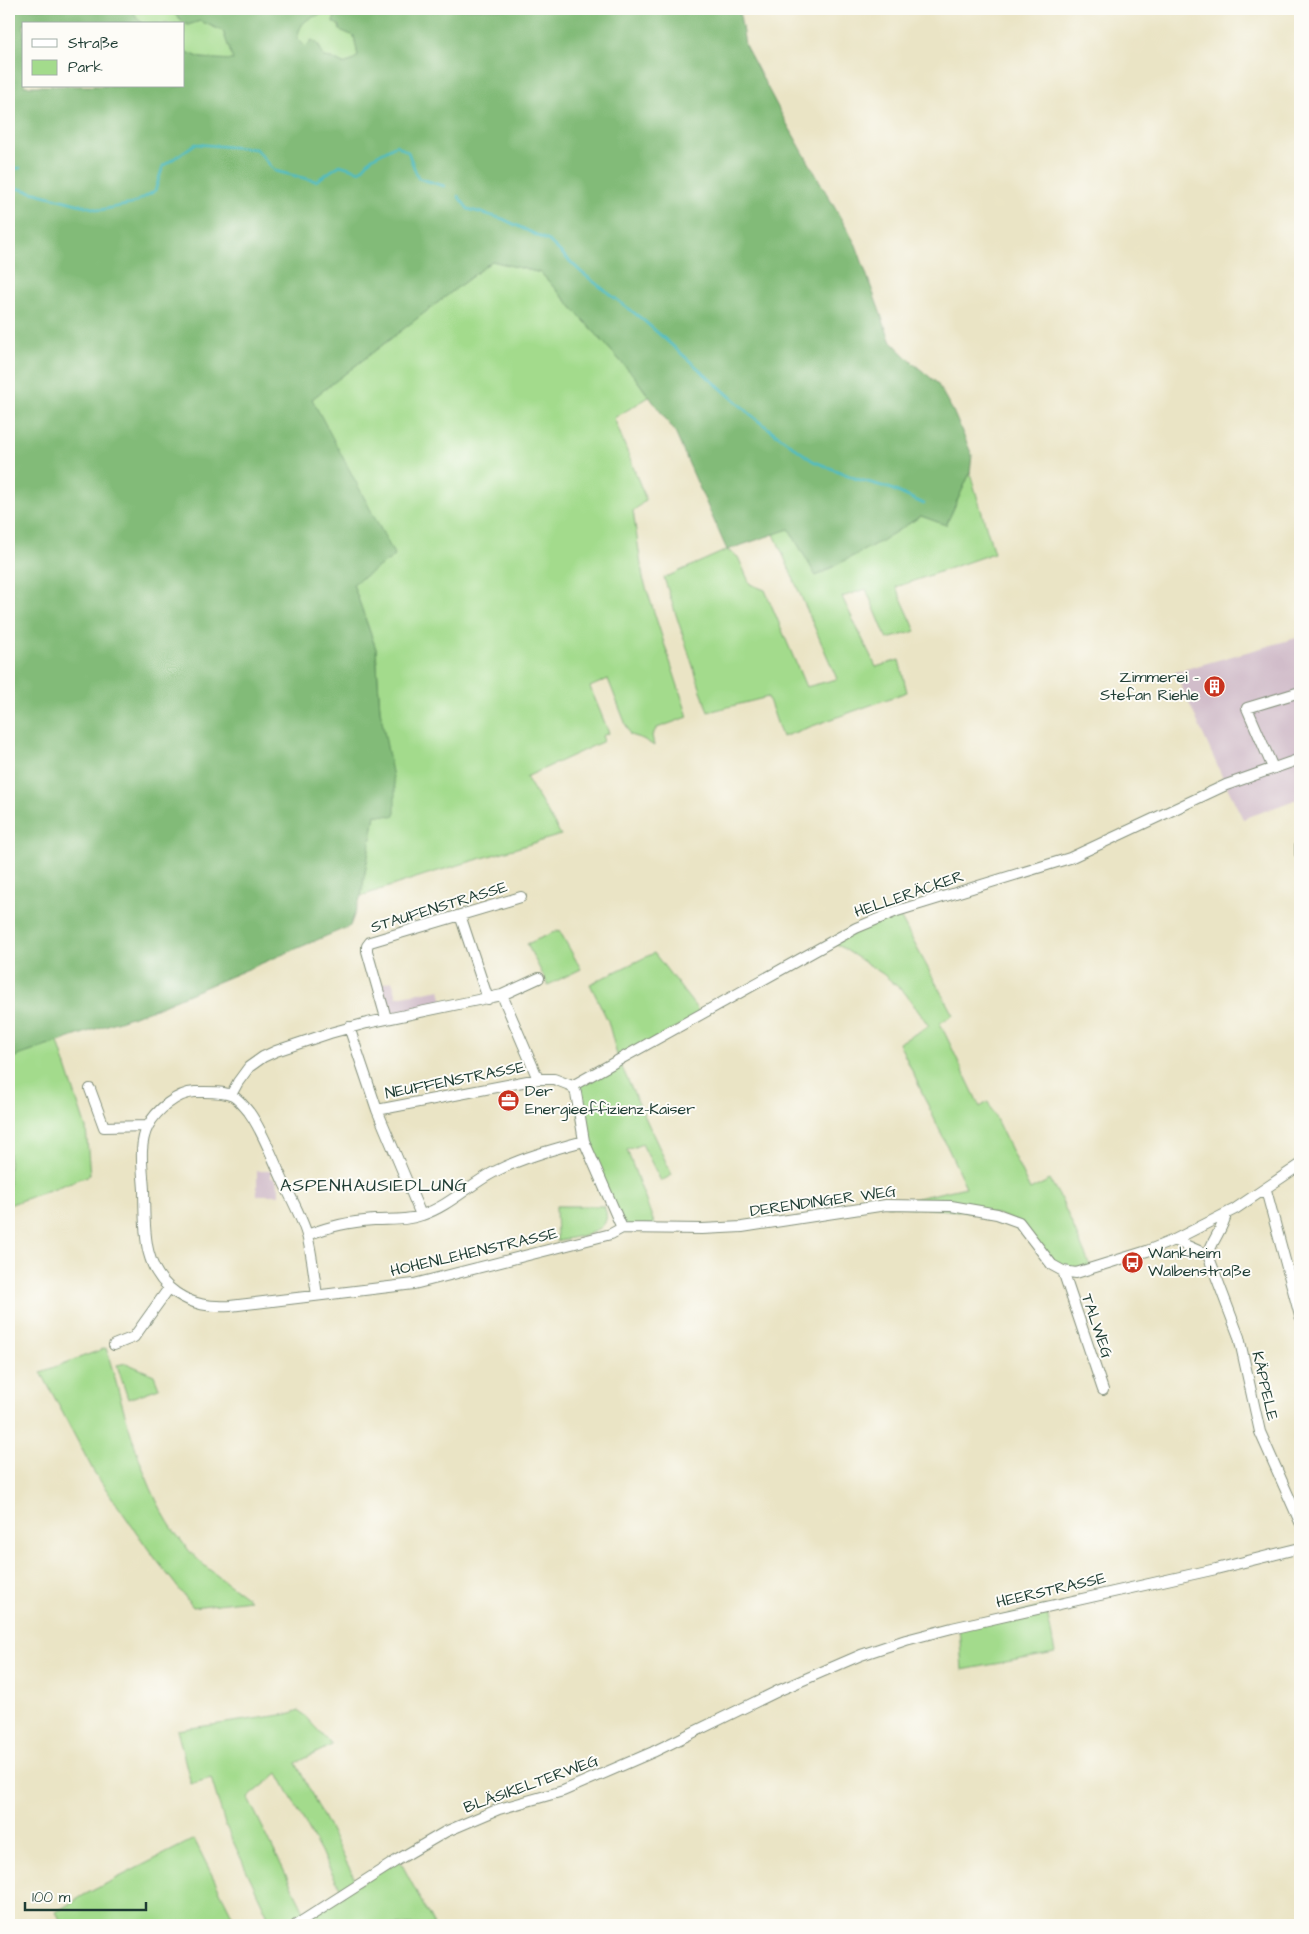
<svg xmlns="http://www.w3.org/2000/svg" width="1309" height="1934" font-family="'Architects Daughter',sans-serif">
<style>
.industrial{fill:#d1bdca}
.green{fill:#a3db8c;stroke:#618c60;fill-rule:evenodd}
.forest{fill:#82bb78;stroke:#507c56;fill-rule:evenodd}
.lines{fill:none;stroke-linecap:round;stroke-linejoin:round}
.stream{stroke:#4dbcc4;stroke-width:2.5}
.minor-casing{stroke:#84907c;stroke-width:12}
.minor{stroke:#fff;stroke-width:10}
.labels{text-anchor:middle;dominant-baseline:central;stroke-width:4;stroke-linejoin:round;paint-order:stroke}
.poi-label{font-size:16px;fill:#1f3d34;stroke:#fdfcf7;text-anchor:start}
.street-label{font-size:16px;fill:#1f3d34;stroke:#fdfcf7}
.neighbourhood-label{font-size:18px;letter-spacing:1px;fill:#1f3d34;stroke:#fdfcf7}
</style>
<rect width="100%" height="100%" fill="#fdfcf7"/>
<filter id="ink" filterUnits="userSpaceOnUse"><feTurbulence type="fractalNoise" baseFrequency=".02" numOctaves="2"/><feDisplacementMap in="SourceGraphic" scale="10" xChannelSelector="R" yChannelSelector="G"/><feConvolveMatrix kernelMatrix="1 2 1 2 8 2 1 2 1" color-interpolation-filters="sRGB"/></filter>
<filter id="wash" filterUnits="userSpaceOnUse"><feTurbulence type="fractalNoise" baseFrequency=".0096" numOctaves="4" result="noise"/><feDisplacementMap in="SourceGraphic" scale="20" xChannelSelector="R" yChannelSelector="G"/><feGaussianBlur stdDeviation="1.12" result="paint"/><feColorMatrix in="noise" values="0 0 0 0 0 0 0 0 0 0 0 0 0 0 0 0 0 1.4 0 .05"/><feComposite in="paint" operator="in"/></filter>
<g filter="url(#wash)">
<rect width="100%" height="100%" fill="#eae4c5"/>
<!-- industrial -->
<path class="industrial" d="M 1300,637 L 1300,798 L 1243,819 L 1226,785 L 1175,672 Z
M 392,981 L 397,997 L 440,989 L 444,1007 L 386,1018 L 377,985 Z
M 257,1171 L 271,1171 L 271,1178 L 275,1178 L 279,1188 L 279,1195 L 257,1195 Z"/>
<!-- green -->
<path class="green" d="M 131,9 L 168,9 L 188,25 L 200,21 L 223,31 L 234,61 L 201,58 L 184,51 L 184,24 L 142,24 Z
M 334,10 L 340,30 L 354,36 L 358,56 L 352,61 L 343,64 L 331,58 L 324,57 L 318,44 L 311,40 L 306,48 L 297,38 C 302,14 314,18 334,10 Z
M 492,261 L 541,273 L 634,376 L 649,397 L 614,418 L 646,500 L 633,511 L 643,578 L 688,717 L 657,728 L 652,735 L 654,746 L 643,739 L 630,735 L 608,679 L 590,687 L 609,733 L 602,736 L 604,741 L 526,777 L 561,835 L 428,874 L 361,896 L 375,815 L 380,710 L 376,649 L 353,584 L 312,399 Z
M 970,473 L 994,553 L 896,587 L 916,631 L 887,639 L 866,589 L 842,597 L 876,667 L 899,660 L 907,692 L 782,737 L 768,697 L 708,712 L 664,578 L 727,550 L 738,557 L 750,584 L 765,590 L 806,687 L 837,679 L 774,534 L 789,528 L 816,576 L 881,541 L 921,516 L 946,525 Z
M 897,911 L 953,1015 L 940,1023 L 980,1107 L 988,1102 L 1030,1190 L 1050,1180 L 1061,1199 L 1091,1268 L 1063,1271 L 1019,1223 L 997,1214 L 886,1205 L 966,1187 L 899,1043 L 929,1026 L 905,993 L 883,974 L 832,941 Z
M 559,930 L 581,969 L 548,985 L 527,944 Z
M 654,953 L 701,1014 L 618,1059 L 672,1175 L 661,1181 L 642,1144 L 627,1150 L 656,1228 L 622,1228 L 584,1141 L 572,1086 L 618,1059 L 608,1021 L 590,984 Z
M 58,1042 L 86,1128 L 90,1175 L 9,1205 L 9,1059 Z
M 556,1206 L 604,1206 C 617,1235 575,1236 557,1241 Z
M 106,1348 C 125,1410 142,1493 183,1543 C 201,1567 227,1582 250,1600 L 193,1607 L 151,1553 L 94,1472 L 41,1372 Z
M 126,1363 L 154,1375 L 159,1388 L 128,1399 L 117,1365 Z
M 1046,1606 L 1055,1653 L 962,1670 L 959,1627 Z
M 299,1710 L 332,1745 L 296,1763 L 358,1885 L 399,1859 L 434,1925 L 272,1925 L 225,1824 L 211,1778 L 191,1784 L 177,1730 L 288,1714 ZM 278,1773 L 344,1895 L 307,1917 L 248,1798 Z
M 194,1839 L 237,1925 L 63,1925 L 56,1912 L 84,1895 Z"/>
<!-- forest -->
<path class="forest" d="M 9,9 L 131,9 L 142,24 L 24,24 L 24,86 L 184,86 L 184,51 L 201,58 L 233,60 L 223,31 L 200,21 L 188,25 L 168,9 L 739,9 L 745,45 L 783,117 L 856,245 L 890,340 L 914,364 L 937,383 L 953,411 L 972,455 L 970,473 L 946,525 L 921,516 L 881,541 L 816,576 L 789,529 L 727,550 L 674,430 L 634,376 L 541,273 L 492,261 L 312,399 L 395,556 L 353,584 L 376,649 L 380,710 L 395,788 L 395,816 L 375,815 L 361,896 L 350,926 L 151,1010 L 9,1059 ZM 334,10 L 336,13 L 333,22 L 340,26 L 340,30 L 354,36 L 358,56 L 352,61 L 343,64 L 331,58 L 324,57 L 318,44 L 312,40 L 306,47 L 297,38 C 302,15 314,18 334,10 Z"/>
<g class="lines">
<!-- stream -->
<path class="stream" d="M 9,169 L 20,168
M 9,186 L 100,210 L 132,204 L 155,191 L 163,166 L 195,144 L 256,149 L 275,171 L 316,181 L 340,165 L 360,171 L 372,158 L 396,145 L 408,152 L 418,178 L 444,186
M 458,196 L 468,209 L 503,219 L 549,241 L 581,272 L 642,319 L 757,420 L 813,461 L 857,479 L 889,488 L 924,504"/>
</g>
</g>
<g filter="url(#ink)">
<g class="lines">
<defs>
<path id="minor" d="M 1273,768 L 1247,708 L 1300,692
M 1300,845 L 1300,854
M 460,915 L 488,999
M 502,995 L 538,1079
M 386,1018 L 367,951 L 367,946 L 370,942 L 521,897
M 349,1027 L 377,1110 L 421,1215
M 572,1086 L 856,928 L 897,911 L 1070,858 L 1226,785 L 1300,759
M 90,1089 L 104,1127 L 148,1126
M 231,1095 L 238,1082 L 249,1067 L 263,1057 L 276,1051 L 330,1033 L 367,1023 L 502,995 L 539,978
M 377,1110 L 538,1079 L 554,1079 L 572,1086 L 576,1093 L 584,1141 L 622,1228
M 1266,1190 L 1300,1316
M 1226,1214 C 1223,1229 1212,1240 1208,1255 L 1239,1337 L 1260,1432 L 1300,1522
M 622,1228 L 702,1229 L 742,1227 L 886,1205 L 951,1206 L 997,1214 L 1019,1222 L 1052,1265 L 1063,1271 L 1076,1273 L 1147,1251 L 1174,1240 L 1235,1209 L 1300,1165
M 307,1235 C 331,1226 348,1222 374,1220 C 391,1219 406,1221 422,1215 C 449,1206 469,1185 494,1172 C 521,1158 554,1149 584,1141
M 1174,1240 L 1208,1255
M 1063,1271 L 1103,1390
M 317,1295 C 314,1276 312,1254 307,1235 C 302,1218 292,1200 284,1183 C 273,1160 264,1133 249,1112 C 245,1107 238,1099 233,1096 C 223,1091 206,1092 195,1092 C 177,1093 156,1110 148,1126 C 138,1145 143,1170 144,1190 C 145,1227 141,1269 176,1293 C 194,1305 209,1307 230,1306 L 414,1284 L 611,1234 L 622,1228
M 114,1345 L 134,1337 L 169,1288
M 296,1925 L 399,1859 L 445,1832 L 499,1809 L 563,1791 L 653,1752 L 780,1690 L 861,1655 L 906,1640 L 952,1628 L 1216,1569 L 1300,1548"/>
</defs>
<!-- minor casing -->
<use href="#minor" class="minor-casing"/>
<!-- minor -->
<use href="#minor" class="minor"/>
</g>
</g>
<!-- icons -->
<defs>
<symbol id="building-disc" viewBox="-11 -11 22 22"><circle r="9.5" fill="#c8321e" stroke="#fdfcf7"/><path d="M-4-6H4V6H1V3H-1V6H-4ZM-2.5-4.3h1.7v1.8h-1.7ZM.8-4.3h1.7v1.8H.8ZM-2.5-1h1.7V.8h-1.7ZM.8-1h1.7V.8H.8Z" fill="#fff"/></symbol>
<symbol id="office-disc" viewBox="-11 -11 22 22"><circle r="9.5" fill="#c8321e" stroke="#fdfcf7"/><path d="M-6-3h4V-5.5h4V-3h4V5H-6ZM-1-4.5V-3h2v-1.5ZM-6 0V1H6V0Z" fill="#fff"/></symbol>
<symbol id="bus-disc" viewBox="-11 -11 22 22"><circle r="9.5" fill="#c8321e" stroke="#fdfcf7"/><path d="M-5-6H5V4H4V6H2V4H-2V6H-4V4H-5ZM-3.5-4V0h7V-4ZM-3.5 1.2v1.5H-2V1.2ZM2 1.2v1.5H3.5V1.2Z" fill="#fff"/></symbol>
</defs>
<g fill-rule="evenodd">
<use href="#building-disc" x="1202" y="674" width="25" height="25"/>
<use href="#office-disc" x="496" y="1088" width="25" height="25"/>
<use href="#bus-disc" x="1120" y="1250" width="25" height="25"/>
</g>
<g class="labels">
<!-- poi labels -->
<g class="poi-label">
<text x="1199" y="677" text-anchor="end">Zimmerei -<tspan x="1199" dy="18">Stefan Riehle</tspan></text>
<text x="525" y="1091">Der<tspan x="525" dy="18">Energieeffizienz-Kaiser</tspan></text>
<text x="1148" y="1253">Wankheim<tspan x="1148" dy="18">Walbenstraße</tspan></text>
</g>
<!-- street labels -->
<g class="street-label">
<text transform="translate(909 894) rotate(-19)">HELLERÄCKER</text>
<text transform="translate(439 907) rotate(-17)">STAUFENSTRASSE</text>
<text transform="translate(455 1080) rotate(-11)">NEUFFENSTRASSE</text>
<text transform="translate(823 1201) rotate(-8)">DERENDINGER WEG</text>
<text transform="translate(474 1252) rotate(-13)">HOHENLEHENSTRASSE</text>
<text transform="translate(1097 1326) rotate(71)">TALWEG</text>
<text transform="translate(1265 1386) rotate(77)">KÄPPELE</text>
<text transform="translate(1051 1590) rotate(-13)">HEERSTRASSE</text>
<text transform="translate(531 1784) rotate(-20)">BLÄSIKELTERWEG</text>
</g>
<!-- neighbourhood labels -->
<g class="neighbourhood-label">
<text x="374" y="1185">ASPENHAUSIEDLUNG</text>
</g>
</g>
<!-- margin -->
<rect width="1309" height="1934" fill="none" stroke="#fdfcf7" stroke-width="30"/>
<!-- legend -->
<rect x="22" y="22" width="162" height="65" fill="#fdfcf7" stroke="#a4b0a9"/>
<rect x="32" y="39" width="25" height="8" fill="#ffffff" stroke="#a4b0a9"/>
<text x="68" y="48" font-size="15" fill="#1f3d34">Straße</text>
<rect x="32" y="60" width="25" height="15" fill="#a3db8c" stroke="#a4b0a9"/>
<text x="68" y="72" font-size="15" fill="#1f3d34">Park</text>
<!-- scale -->
<path d="M25 1902v8h121v-8" fill="none" stroke="#1f3d34" stroke-width="2.5"/>
<text x="32" y="1902" font-size="15" fill="#1f3d34" stroke="#fdfcf7" stroke-width="4" paint-order="stroke">100 m</text>
</svg>
